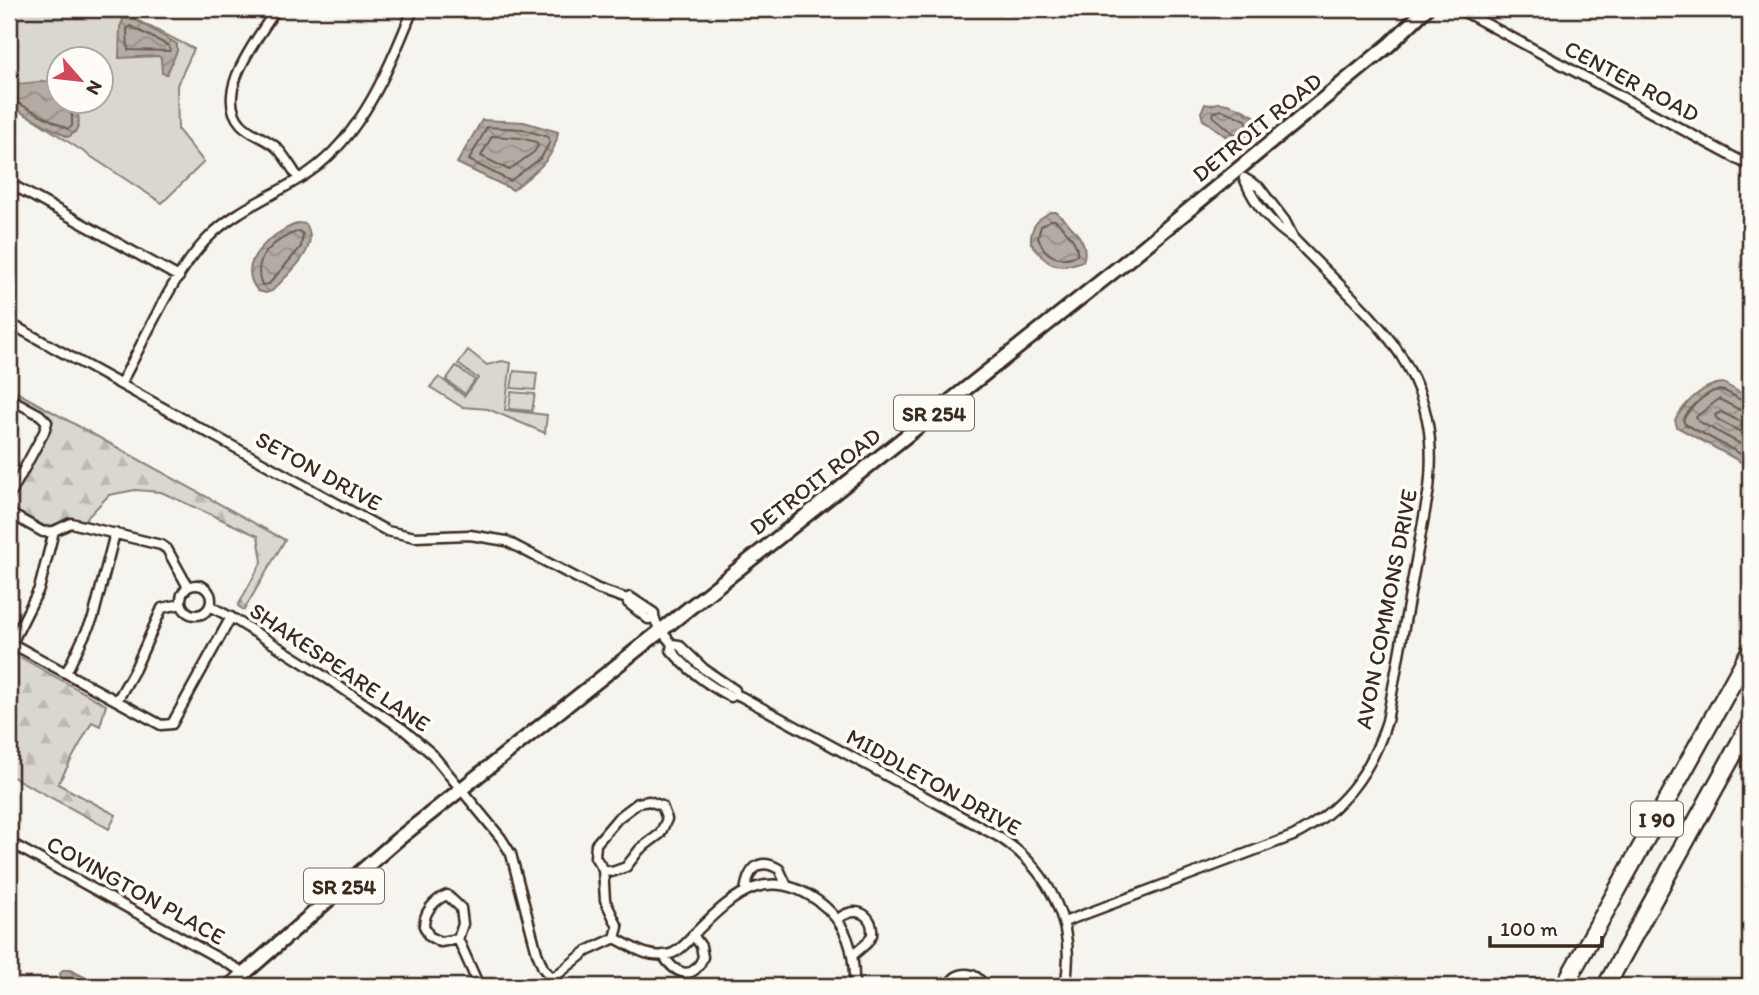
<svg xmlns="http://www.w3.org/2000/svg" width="1759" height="995" font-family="Itim,sans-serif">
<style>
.green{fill:#dad6d0;stroke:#8a8077;stroke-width:2;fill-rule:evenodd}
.forest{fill:url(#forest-firs);stroke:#8a8077;stroke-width:2}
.water{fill:url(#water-waves);stroke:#84786e;stroke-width:2}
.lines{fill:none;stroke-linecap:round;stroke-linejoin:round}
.shore{stroke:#6b5e54;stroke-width:2}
.minor-casing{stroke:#3b2a1e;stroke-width:13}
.primary-casing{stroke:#3b2a1e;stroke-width:18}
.motorway-casing{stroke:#3b2a1e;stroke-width:21}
.minor{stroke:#fdfcf7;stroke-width:8}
.primary{stroke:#fdfcf7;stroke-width:12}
.motorway{stroke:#fdfcf7;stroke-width:16}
.labels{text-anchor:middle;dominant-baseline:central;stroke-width:7;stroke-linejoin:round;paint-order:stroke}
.shield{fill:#fdfcf7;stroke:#75695f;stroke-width:2}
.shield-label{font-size:21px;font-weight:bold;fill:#3b2a1e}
.street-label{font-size:23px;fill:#3b2a1e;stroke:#fdfcf7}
</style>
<defs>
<pattern id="forest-firs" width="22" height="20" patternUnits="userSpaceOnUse" patternTransform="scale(1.75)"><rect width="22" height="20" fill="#dad6d0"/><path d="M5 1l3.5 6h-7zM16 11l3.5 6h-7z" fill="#bcb8b2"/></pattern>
<pattern id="water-waves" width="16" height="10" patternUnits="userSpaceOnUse" patternTransform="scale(1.75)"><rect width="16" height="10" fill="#b4aca4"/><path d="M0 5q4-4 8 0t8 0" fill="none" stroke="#948c85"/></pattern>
</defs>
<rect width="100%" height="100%" fill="#f5f4ee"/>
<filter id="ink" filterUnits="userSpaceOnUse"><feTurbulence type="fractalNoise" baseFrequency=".0143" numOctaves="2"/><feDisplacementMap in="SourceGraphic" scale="14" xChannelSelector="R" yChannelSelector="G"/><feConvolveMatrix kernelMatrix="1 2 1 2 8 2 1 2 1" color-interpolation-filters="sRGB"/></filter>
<g filter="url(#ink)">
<!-- green -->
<path class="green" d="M 9,9 L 115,9 L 194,49 L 177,85 L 178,130 L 204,162 L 162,203 L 9,103 ZM 60,60 L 102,60 L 102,102 L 60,102 Z
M 468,350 L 487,365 L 502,361 L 511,363 L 505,410 L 547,415 L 545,433 L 488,409 L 462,407 L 430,387 L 439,377 L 464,396 L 466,394 L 479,377 L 477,378 L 458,364 Z
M 456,366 L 475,380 L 465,394 L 446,380 Z
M 514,371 L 537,373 L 535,390 L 511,388 Z
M 511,392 L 535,394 L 532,411 L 509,409 Z"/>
<!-- forest -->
<path class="forest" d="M 9,388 L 285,540 L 244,610 L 238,606 L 262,561 L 258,536 L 161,492 L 135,490 L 109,495 L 85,520 L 71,520 L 49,528 L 9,509 L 9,503 L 49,423 L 9,395 Z
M 9,651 L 106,705 L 100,726 L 92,722 L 58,784 L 116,815 L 109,829 L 9,775 Z"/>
<!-- water -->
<path class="water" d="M 124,18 L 137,21 L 177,44 L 177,51 L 167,74 L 162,73 L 161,58 L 158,56 L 119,58 L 120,27 Z
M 59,80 L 60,102 L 79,102 C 75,118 86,127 68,137 L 9,106 L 9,85 Z
M 1217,103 C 1231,102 1249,113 1261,120 L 1261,123 L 1241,140 L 1239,144 C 1229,143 1216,126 1203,120 L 1201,112 L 1205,104 L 1211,105 Z
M 482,120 L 524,122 L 558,132 C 555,160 533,173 513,190 L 457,163 Z
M 1050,212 L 1056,212 C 1069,224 1091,242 1083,261 C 1056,271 1047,266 1031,243 C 1030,227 1037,220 1050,212 Z
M 298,223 L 306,224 C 321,249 288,274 272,291 L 266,293 L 258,291 C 233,261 274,233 298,223 Z
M 1723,383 L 1750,398 L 1750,467 L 1677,427 L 1675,420 C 1685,403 1703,384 1723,383 Z
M 63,970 L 70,970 L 101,985 L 73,986 L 61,980 L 60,974 Z"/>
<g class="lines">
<!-- shore -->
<path class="shore" d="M 130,26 L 169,46 L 170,51 L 128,50 L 127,29 Z
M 9,100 L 14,101 L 68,129 L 72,126 L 72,102
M 1222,110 L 1246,120 L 1248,125 L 1237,134 L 1234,134 L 1213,116 L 1214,112 Z
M 487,127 L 522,129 L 548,137 L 550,142 L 541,158 L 510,181 L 469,160 Z
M 492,136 L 521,138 L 536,142 L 538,146 L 534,152 L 509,170 L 481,156 Z
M 1051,220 L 1055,220 C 1064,229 1079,242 1077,255 C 1059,263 1044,256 1038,237 L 1041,226 Z
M 299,231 L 303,234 L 301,247 L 269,284 L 262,285 C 250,257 276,239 299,231 Z
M 1750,403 C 1740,402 1733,394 1724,391 C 1710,386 1689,409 1683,420 L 1685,424 L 1750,459
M 1750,412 L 1742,411 L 1719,399 L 1696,417 L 1698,421 L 1750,449
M 1750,422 L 1739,421 L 1721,412 L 1715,415 L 1717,419 L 1750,437"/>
<defs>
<path id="minor" d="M 276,9 C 259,38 212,92 241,124 C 251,135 267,138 277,148 C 286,157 292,169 299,179
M 1459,9 L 1750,166
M 1244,178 L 1259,187 L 1285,221 L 1293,237
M 9,183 L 179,277
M 9,323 L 387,531 L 415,537 L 470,535 L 506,541 L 598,589 L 627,599
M 121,383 C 146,338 172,274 209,237 C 236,209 276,195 308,173 C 361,137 390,67 413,9
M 9,398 L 40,415 L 47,422 L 44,432 L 9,497
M 9,513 L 43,532 L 54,531
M181 600a15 15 0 1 1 30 0a15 15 0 1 1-30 0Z
M 210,606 L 234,619 L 310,667 L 403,729 L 432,754 L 501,838 L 511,854 L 537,953 L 543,968 L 558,986
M 654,618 L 648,619 L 628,603 L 627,599 L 630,597 L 654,613 C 654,625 665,635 672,644
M 9,642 L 161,725 L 172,724 L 231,617
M 12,643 L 39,589 L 54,531 L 71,523 L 161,545 L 167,549 L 188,587
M 66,673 L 93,618 L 115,533
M 736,694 L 735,690 L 704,669 L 679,645 L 672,644 L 671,650 C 688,670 707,685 731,697 L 736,694 L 742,697 L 999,837 C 1050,870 1077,926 1065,986
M 117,701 L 135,669 L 162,608 L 181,604
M 9,842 L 245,973
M 603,869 L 612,872 L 626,867 L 640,849 L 660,834 L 667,819 L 662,806 L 649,801 L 638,803 L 618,818 L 596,844 L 595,857 L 603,869 L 605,900 L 618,927 L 615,938
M 745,891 C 748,871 757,856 779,869 L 787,886
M 837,920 C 853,905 874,912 872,935 L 867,943 L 853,955
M 1064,922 L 1293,836 C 1342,811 1371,773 1387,721 L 1429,489 C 1443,366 1372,320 1294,239 C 1273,226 1254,204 1245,180
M 615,938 C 632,947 650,960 670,954 C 681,951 691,938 698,930 C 735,893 768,865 818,901 C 848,923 855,952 854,986
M 458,939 L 440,942 L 429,936 L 424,926 C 424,912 434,900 447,895 L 461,908 L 463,924 L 458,939 L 479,986
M 663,955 C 674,973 693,983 703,957 L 701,946 L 693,935
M 543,986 L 587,951 L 615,938
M 948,986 C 957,970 975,970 984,986"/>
<path id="primary" d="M 230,986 L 397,840 L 1123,264 L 1389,45 L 1426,9"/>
<path id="motorway" d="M 1564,986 L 1750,651
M 1606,986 L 1750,724"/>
</defs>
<!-- minor casing -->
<use href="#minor" class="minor-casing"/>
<!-- primary casing -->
<use href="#primary" class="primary-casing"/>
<!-- motorway casing -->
<use href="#motorway" class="motorway-casing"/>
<!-- minor -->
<use href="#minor" class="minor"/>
<!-- primary -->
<use href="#primary" class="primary"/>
<!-- motorway -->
<use href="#motorway" class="motorway"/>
</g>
</g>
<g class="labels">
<!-- shield labels -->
<g class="shield">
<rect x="894" y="395.5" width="80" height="35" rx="5"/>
<rect x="1631" y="801.5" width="52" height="35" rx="5"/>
<rect x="304" y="868.5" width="80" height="35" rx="5"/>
</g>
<g class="shield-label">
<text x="934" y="413">SR 254</text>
<text x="1657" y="819">I 90</text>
<text x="344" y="886">SR 254</text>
</g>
<!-- street labels -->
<g class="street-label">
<text transform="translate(1632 81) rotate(28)">CENTER ROAD</text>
<text transform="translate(1257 127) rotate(-39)">DETROIT ROAD</text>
<text transform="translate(319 471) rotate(29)">SETON DRIVE</text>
<text transform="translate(815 481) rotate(-38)">DETROIT ROAD</text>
<text transform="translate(1386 609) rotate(-79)">AVON COMMONS DRIVE</text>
<text transform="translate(340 667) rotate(34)">SHAKESPEARE LANE</text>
<text transform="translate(934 782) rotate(29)">MIDDLETON DRIVE</text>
<text transform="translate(136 890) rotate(29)">COVINGTON PLACE</text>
</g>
</g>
<!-- margin -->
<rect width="1759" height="995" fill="none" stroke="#fdfcf7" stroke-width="35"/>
<rect x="18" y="18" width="1724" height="960" fill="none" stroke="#3b2a1e" stroke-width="2.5" filter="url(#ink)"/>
<!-- north arrow -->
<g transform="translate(80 80) rotate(118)"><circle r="33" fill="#fdfcf7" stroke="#afa8a0" stroke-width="2"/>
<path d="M0-5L12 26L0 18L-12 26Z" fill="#d1495b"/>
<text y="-10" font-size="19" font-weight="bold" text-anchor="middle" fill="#3b2a1e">N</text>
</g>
<!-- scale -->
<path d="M1490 936v10h112v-10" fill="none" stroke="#3b2a1e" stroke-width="3.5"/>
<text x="1500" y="936" font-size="21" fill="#3b2a1e" stroke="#fdfcf7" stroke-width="5" paint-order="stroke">100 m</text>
</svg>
